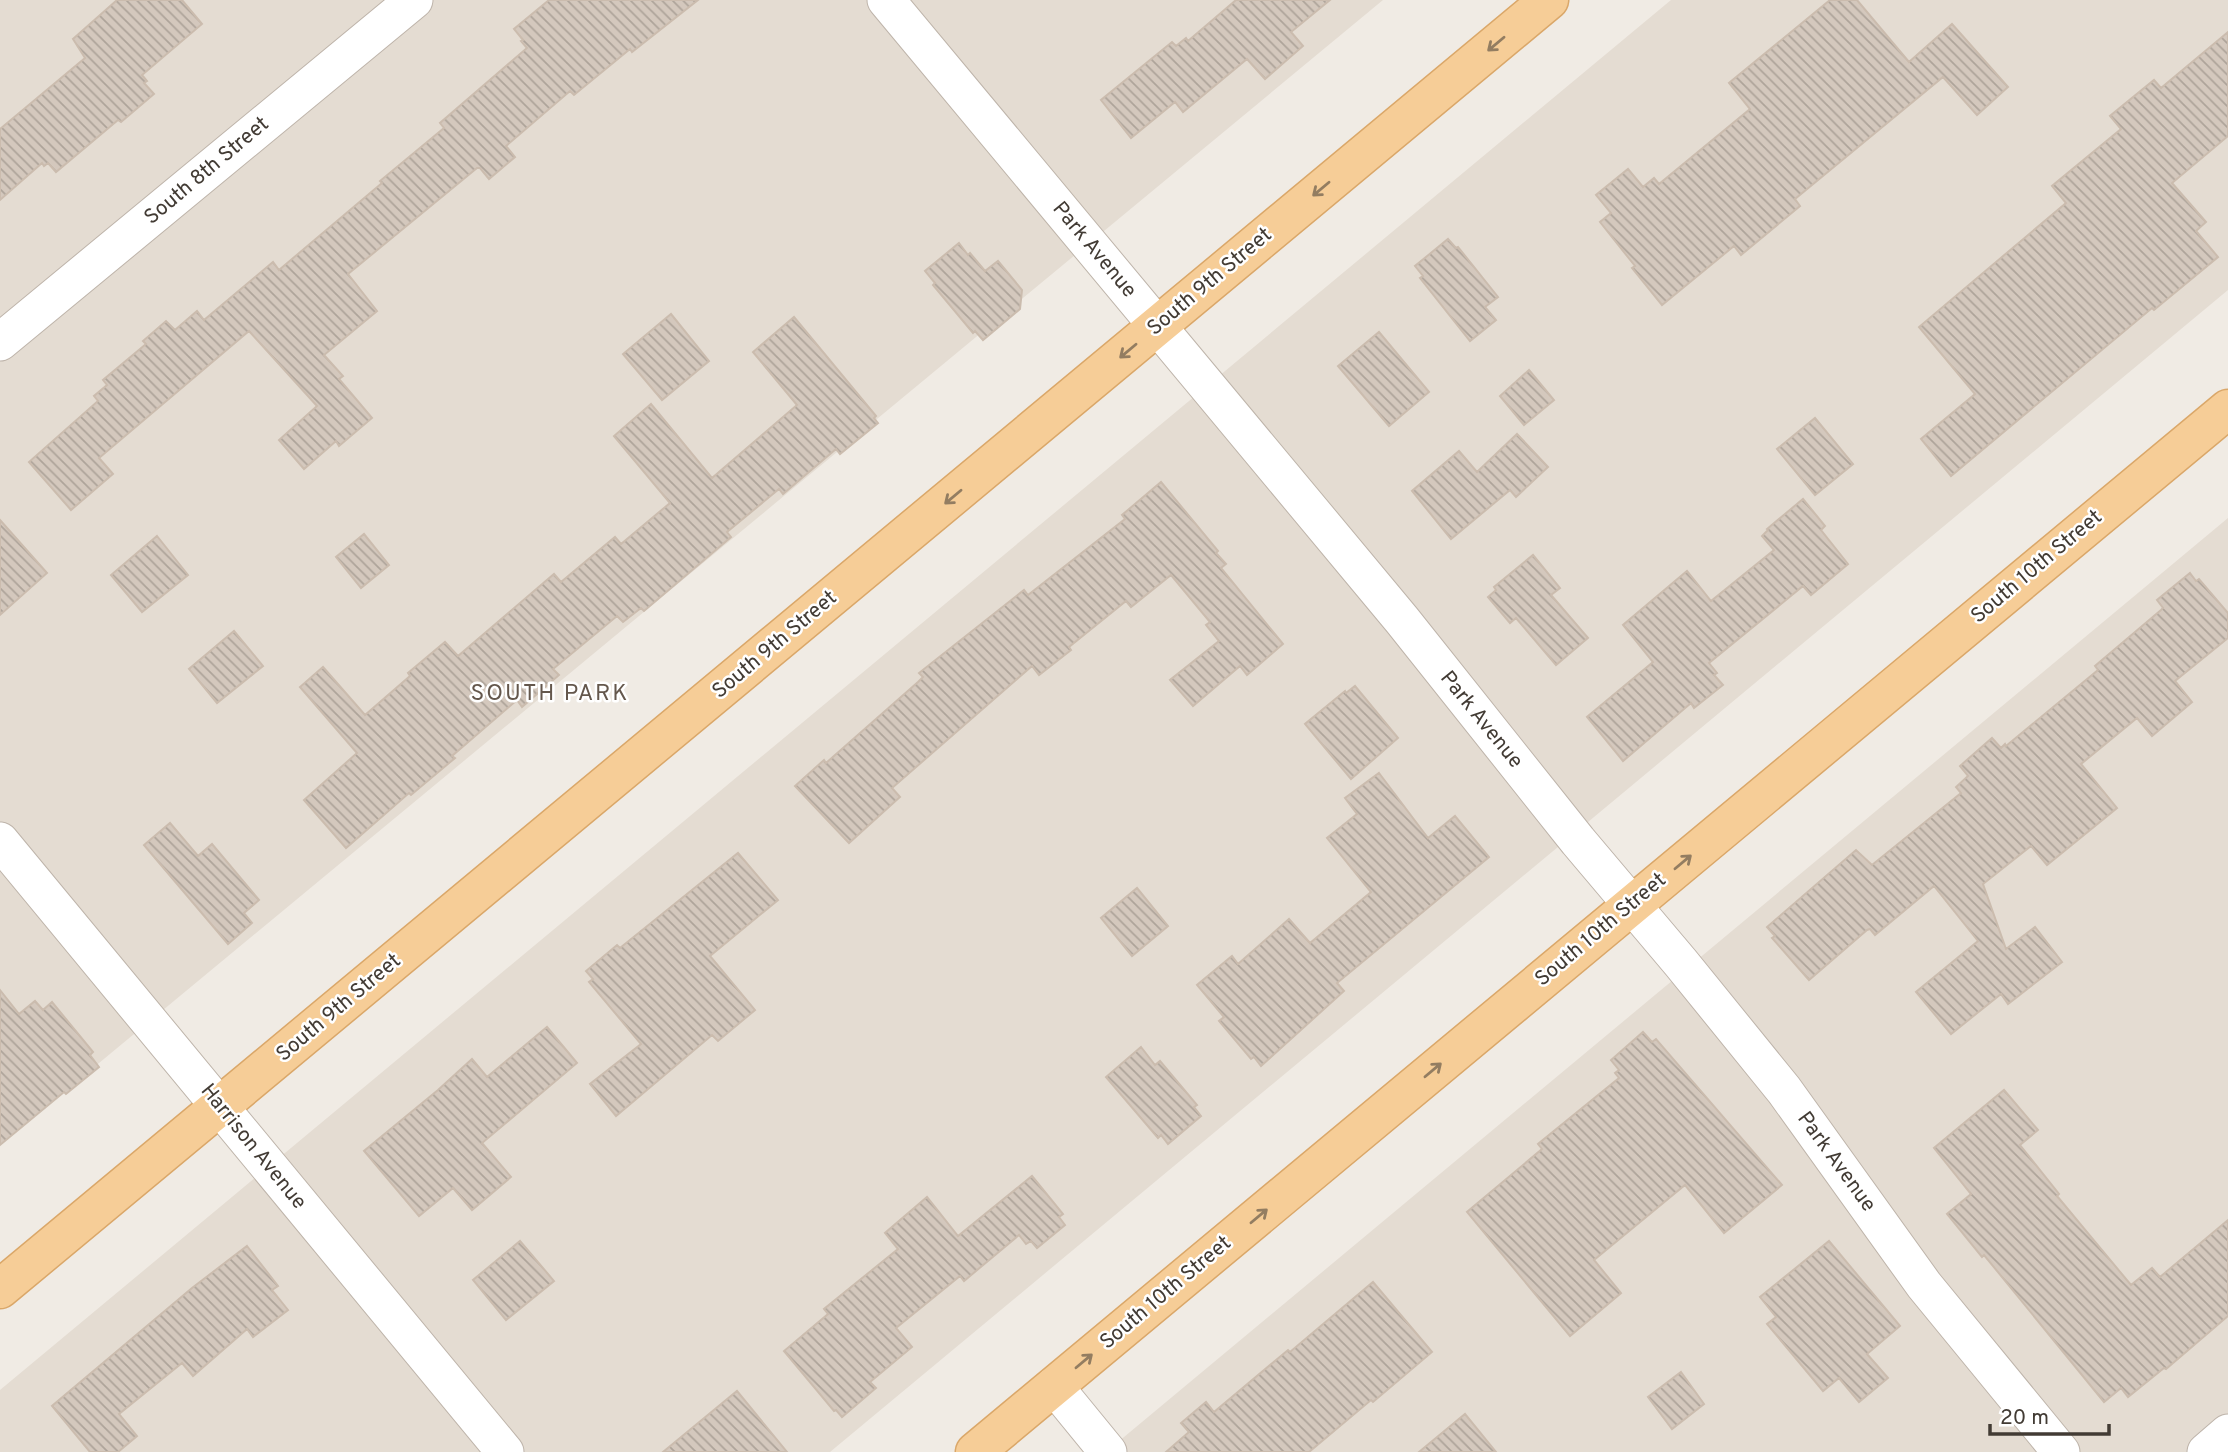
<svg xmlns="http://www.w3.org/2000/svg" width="2228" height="1452" font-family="Overpass,sans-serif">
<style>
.residential{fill:#e4dcd2}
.building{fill:url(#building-back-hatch);stroke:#cbbcae;stroke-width:2}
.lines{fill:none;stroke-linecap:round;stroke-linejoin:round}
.minor-casing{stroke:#beb4aa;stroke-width:39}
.primary-casing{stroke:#daa769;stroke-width:41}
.minor{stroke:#fff;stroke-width:37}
.primary{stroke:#f6cd97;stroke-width:38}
.oneway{stroke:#937d61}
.labels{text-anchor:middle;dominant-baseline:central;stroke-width:5;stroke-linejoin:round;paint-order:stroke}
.street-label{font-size:21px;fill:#423b34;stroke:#fff}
.neighbourhood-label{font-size:23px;letter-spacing:2px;fill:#64574c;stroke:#fff}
</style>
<defs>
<pattern id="building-back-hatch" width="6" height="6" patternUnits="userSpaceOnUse" patternTransform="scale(1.75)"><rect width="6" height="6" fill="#d4c8bd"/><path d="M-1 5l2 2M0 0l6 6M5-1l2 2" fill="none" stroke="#aea49a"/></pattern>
</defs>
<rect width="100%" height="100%" fill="#f0ebe4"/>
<!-- residential -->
<path class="residential" d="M 0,0 L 1383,0 L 0,1145 Z
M 1671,0 L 2228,0 L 2228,290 L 830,1452 L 0,1452 L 0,1390 Z
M 2228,518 L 2228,1452 L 1106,1452 Z"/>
<!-- building -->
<path class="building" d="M 117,0 L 182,0 L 202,24 L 142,75 L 147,81 L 144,83 L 154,94 L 121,122 L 118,120 L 56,172 L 48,163 L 44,166 L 42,163 L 0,200 L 0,129 L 85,58 L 73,39 Z
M 549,0 L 698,0 L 632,52 L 630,49 L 574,95 L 570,91 L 506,146 L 515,157 L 489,179 L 480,168 L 477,168 L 348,274 L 377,311 L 324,355 L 343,376 L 339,379 L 372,418 L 339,446 L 336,441 L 304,469 L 279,440 L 317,406 L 249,331 L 99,458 L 113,474 L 71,510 L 29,462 L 98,401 L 94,396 L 107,385 L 103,380 L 146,344 L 143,341 L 166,321 L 175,330 L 197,311 L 204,320 L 273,262 L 279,270 L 382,183 L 380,181 L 444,128 L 440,123 L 527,48 L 521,41 L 523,40 L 514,29 Z
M 1236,0 L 1330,0 L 1291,32 L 1303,46 L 1265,79 L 1247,59 L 1183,112 L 1175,102 L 1131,138 L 1101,100 L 1172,42 L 1176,46 L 1186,38 L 1188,41 Z
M 1830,0 L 1857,0 L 1909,62 L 1952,24 L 2008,87 L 1977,115 L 1943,77 L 1795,199 L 1800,206 L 1741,255 L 1734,246 L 1662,305 L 1632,268 L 1635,266 L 1600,222 L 1611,213 L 1596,195 L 1628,169 L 1643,187 L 1654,178 L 1659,184 L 1750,109 L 1729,83 Z
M 2228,32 L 2228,136 L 2172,183 L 2206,222 L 2196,231 L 2218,257 L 2154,310 L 2152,308 L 1951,476 L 1921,439 L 1975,394 L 1919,327 L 2066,203 L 2052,186 L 2121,129 L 2110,116 L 2154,80 L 2161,88 Z
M 1448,239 L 1456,248 L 1458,247 L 1498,297 L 1485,307 L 1496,320 L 1470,341 L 1420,278 L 1423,276 L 1415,266 Z
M 959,243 L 968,255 L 970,253 L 985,271 L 998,261 L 1022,290 L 1020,309 L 983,340 L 975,331 L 973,333 L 933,285 L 935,283 L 925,271 Z
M 671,314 L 709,361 L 662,400 L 623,354 Z
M 794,317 L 876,416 L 874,418 L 878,423 L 840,454 L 836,449 L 783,494 L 779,489 L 727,532 L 731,537 L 644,611 L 641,608 L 623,622 L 617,616 L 553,669 L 559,675 L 522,707 L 517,700 L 452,756 L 455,758 L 411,795 L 409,793 L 346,848 L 304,800 L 357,753 L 300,687 L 323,667 L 365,715 L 410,676 L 408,673 L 445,642 L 458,656 L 554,574 L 561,582 L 615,537 L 621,544 L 670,503 L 614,436 L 651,404 L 712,478 L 797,405 L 753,352 Z
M 1379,332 L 1429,392 L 1389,426 L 1338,366 Z
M 1529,370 L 1554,400 L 1524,425 L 1500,396 Z
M 1815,418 L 1853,464 L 1815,495 L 1777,449 Z
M 1517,434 L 1548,467 L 1516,497 L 1510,490 L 1451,539 L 1412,491 L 1459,451 L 1477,472 Z
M 1161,482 L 1218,551 L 1216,553 L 1226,564 L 1221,568 L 1283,644 L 1247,675 L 1240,666 L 1193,706 L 1170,680 L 1219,641 L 1206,625 L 1210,622 L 1171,575 L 1131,607 L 1126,601 L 1069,647 L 1071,650 L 1039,675 L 1032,666 L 892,788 L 900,797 L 849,843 L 795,786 L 824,760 L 826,763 L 918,682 L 923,677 L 919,673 L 1024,590 L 1028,595 L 1125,519 L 1122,515 Z
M 1803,499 L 1825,526 L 1821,530 L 1848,564 L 1811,595 L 1803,586 L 1709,663 L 1717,673 L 1714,675 L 1723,685 L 1694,708 L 1691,703 L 1623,761 L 1587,717 L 1653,662 L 1623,625 L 1687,571 L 1711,601 L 1774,550 L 1762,536 L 1768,530 L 1767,529 Z
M 0,520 L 47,573 L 0,615 Z
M 364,534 L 389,565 L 361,588 L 336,557 Z
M 157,536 L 188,575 L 142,612 L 111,575 Z
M 1533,555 L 1560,588 L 1551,595 L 1588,638 L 1556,665 L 1516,618 L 1510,623 L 1488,597 L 1496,590 L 1494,587 Z
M 2190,573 L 2196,581 L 2199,579 L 2228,613 L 2228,638 L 2175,681 L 2192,702 L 2152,736 L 2137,718 L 2081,764 L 2117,808 L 2047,865 L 2031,846 L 1983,884 L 2006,949 L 2035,927 L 2062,962 L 2008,1004 L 2001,994 L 1951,1034 L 1916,992 L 1978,941 L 1934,886 L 1875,935 L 1870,929 L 1867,930 L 1809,980 L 1772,938 L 1775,936 L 1767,927 L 1856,850 L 1872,865 L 1961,793 L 1956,787 L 1968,776 L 1960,766 L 1992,738 L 2001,748 L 2005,744 L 2006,746 L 2098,670 L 2095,666 L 2161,610 L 2163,608 L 2157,600 Z
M 234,631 L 263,666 L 217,703 L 189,669 Z
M 1355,686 L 1398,738 L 1351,779 L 1305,724 L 1345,691 L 1346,693 Z
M 1379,773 L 1428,838 L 1455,816 L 1489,857 L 1337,983 L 1344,991 L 1261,1066 L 1254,1057 L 1251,1059 L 1219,1021 L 1224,1017 L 1197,985 L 1232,956 L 1238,964 L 1289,919 L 1310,943 L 1371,892 L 1327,838 L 1357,814 L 1345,798 Z
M 170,823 L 198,856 L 212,844 L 259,900 L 244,913 L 252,923 L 228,944 L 144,845 Z
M 738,853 L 778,900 L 710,956 L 755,1010 L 718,1041 L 712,1035 L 616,1116 L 590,1084 L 641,1044 L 589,982 L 593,979 L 586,971 L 617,945 L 620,948 Z
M 1137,888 L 1168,926 L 1132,956 L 1101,918 Z
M 0,990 L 19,1014 L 35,1001 L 43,1010 L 52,1002 L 93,1052 L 90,1055 L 99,1067 L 66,1094 L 64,1092 L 0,1145 Z
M 547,1027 L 577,1063 L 482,1143 L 511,1177 L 472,1210 L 453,1188 L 419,1216 L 364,1151 L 438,1090 L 472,1059 L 487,1077 Z
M 1643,1032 L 1652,1042 L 1656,1039 L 1782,1185 L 1724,1233 L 1685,1185 L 1594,1260 L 1621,1293 L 1570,1336 L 1467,1212 L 1542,1149 L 1538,1144 L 1619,1078 L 1615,1073 L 1619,1070 L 1611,1060 Z
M 1141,1047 L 1155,1065 L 1160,1061 L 1197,1105 L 1194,1107 L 1201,1116 L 1168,1144 L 1161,1135 L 1158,1138 L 1106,1077 Z
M 2004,1090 L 2038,1130 L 2020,1145 L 2059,1194 L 2057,1196 L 2131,1285 L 2152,1268 L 2160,1277 L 2228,1220 L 2228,1316 L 2166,1369 L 2164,1368 L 2128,1397 L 2121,1388 L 2104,1402 L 1984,1255 L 1982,1257 L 1947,1214 L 1971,1194 L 1934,1148 Z
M 1032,1176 L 1063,1214 L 1059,1217 L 1065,1225 L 1037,1248 L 1031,1241 L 1026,1244 L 1019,1235 L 964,1281 L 960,1276 L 896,1328 L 912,1347 L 870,1382 L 876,1388 L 842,1417 L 836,1410 L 834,1411 L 784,1351 L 828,1314 L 824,1309 L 898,1249 L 885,1233 L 927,1197 L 958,1236 Z
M 520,1241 L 554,1281 L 506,1320 L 473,1280 Z
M 1829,1241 L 1900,1326 L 1867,1354 L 1888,1378 L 1859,1402 L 1839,1378 L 1823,1391 L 1767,1324 L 1776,1317 L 1760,1297 Z
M 247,1246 L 278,1286 L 272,1290 L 288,1310 L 253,1337 L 247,1329 L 193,1376 L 182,1363 L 119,1414 L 137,1436 L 118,1452 L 90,1452 L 52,1406 L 192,1288 Z
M 1373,1282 L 1432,1352 L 1373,1402 L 1371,1400 L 1309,1452 L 1166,1452 L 1189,1432 L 1181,1423 L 1206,1402 L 1214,1412 L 1288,1350 L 1290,1352 Z
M 1681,1372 L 1704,1404 L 1672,1429 L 1648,1397 Z
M 737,1391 L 787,1452 L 663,1452 Z
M 1465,1414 L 1496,1452 L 1419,1452 Z"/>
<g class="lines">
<defs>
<path id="minor" d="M 886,0 L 1402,620 L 1578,841 L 1681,963 L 1784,1090 L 1924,1285 L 2061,1452
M 0,342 L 414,0
M 0,841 L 505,1452
M 1054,1386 L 1108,1452
M 2206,1452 L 2228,1433"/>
<path id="primary" d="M 0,1289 L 1549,0
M 975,1452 L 2228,409"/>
</defs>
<!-- minor casing -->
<use href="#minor" class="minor-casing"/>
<!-- primary casing -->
<use href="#primary" class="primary-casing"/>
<!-- minor -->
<use href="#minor" class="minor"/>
<!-- primary -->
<use href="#primary" class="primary"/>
</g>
<!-- one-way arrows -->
<defs><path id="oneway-shaft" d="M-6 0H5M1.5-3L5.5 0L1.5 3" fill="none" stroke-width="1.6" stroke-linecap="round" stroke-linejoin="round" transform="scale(1.75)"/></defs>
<g class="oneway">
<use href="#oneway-shaft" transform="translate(1496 44) rotate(140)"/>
<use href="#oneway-shaft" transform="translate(1321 189) rotate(140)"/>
<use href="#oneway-shaft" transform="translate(1128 351) rotate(140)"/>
<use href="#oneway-shaft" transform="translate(953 497) rotate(140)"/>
<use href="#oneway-shaft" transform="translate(1683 862) rotate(-40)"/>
<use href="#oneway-shaft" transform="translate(1433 1070) rotate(-40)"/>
<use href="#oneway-shaft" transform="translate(1259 1216) rotate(-40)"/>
<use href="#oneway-shaft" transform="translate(1084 1361) rotate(-40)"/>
</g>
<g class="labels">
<!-- street labels -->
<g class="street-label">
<text transform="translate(207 171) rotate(-40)">South 8th Street</text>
<text transform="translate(1094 250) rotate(50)">Park Avenue</text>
<text transform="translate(1210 282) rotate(-40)">South 9th Street</text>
<text transform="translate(2037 567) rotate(-40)">South 10th Street</text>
<text transform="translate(775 645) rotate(-40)">South 9th Street</text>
<text transform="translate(1481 720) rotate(51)">Park Avenue</text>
<text transform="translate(1601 930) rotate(-40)">South 10th Street</text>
<text transform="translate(339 1008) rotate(-40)">South 9th Street</text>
<text transform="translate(253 1147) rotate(51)">Harrison Avenue</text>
<text transform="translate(1836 1162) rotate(54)">Park Avenue</text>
<text transform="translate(1166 1293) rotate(-40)">South 10th Street</text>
</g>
<!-- neighbourhood labels -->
<g class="neighbourhood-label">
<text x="550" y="694">SOUTH PARK</text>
</g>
</g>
<!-- scale -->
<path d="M1990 1424v10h119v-10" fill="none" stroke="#423b34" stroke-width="3.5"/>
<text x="2000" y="1424" font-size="21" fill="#423b34" stroke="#ffffff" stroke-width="5" paint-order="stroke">20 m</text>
</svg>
